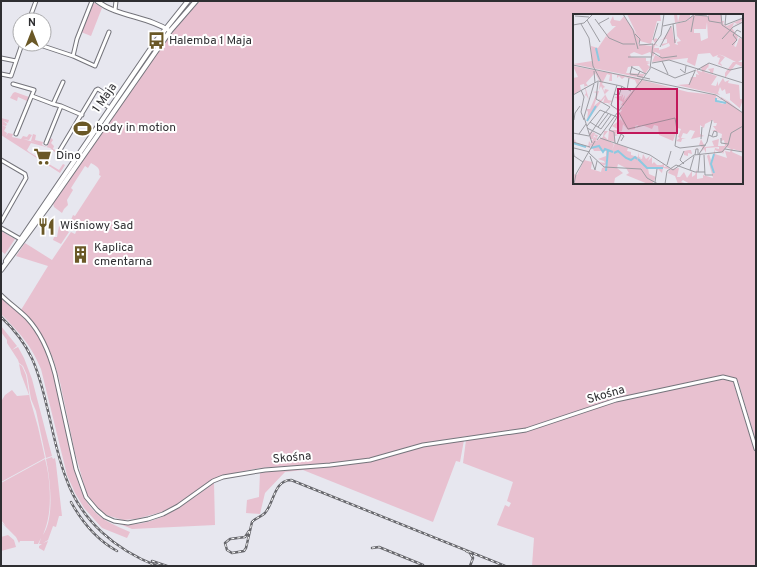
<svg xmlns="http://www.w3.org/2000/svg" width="757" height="567" font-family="Overpass,sans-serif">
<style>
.green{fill:#e8c1d0;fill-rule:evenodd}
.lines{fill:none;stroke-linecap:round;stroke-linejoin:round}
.minor-casing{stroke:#74747b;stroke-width:5}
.tertiary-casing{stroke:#74747b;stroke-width:5.5}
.secondary-casing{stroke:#74747b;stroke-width:6}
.minor{stroke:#fff;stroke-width:3}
.tertiary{stroke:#fff;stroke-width:3.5}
.secondary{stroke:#fff;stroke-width:4}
.rail-casing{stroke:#67676c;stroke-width:2.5}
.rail{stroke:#fff;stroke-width:1;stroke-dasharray:3;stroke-linecap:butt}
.labels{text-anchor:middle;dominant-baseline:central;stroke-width:4;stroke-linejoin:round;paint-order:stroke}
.poi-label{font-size:12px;fill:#2e2e31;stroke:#fff;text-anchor:start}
.street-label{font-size:12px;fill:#2e2e31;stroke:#fff}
.inset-river{fill:none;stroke:#8cc9e1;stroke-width:2}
.inset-road{fill:none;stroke:#9d9da3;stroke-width:1}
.view{fill:#c2185b;fill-opacity:0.15;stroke:#c2185b;stroke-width:2}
.inset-edge{fill:none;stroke:#2e2e31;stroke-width:2}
</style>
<rect width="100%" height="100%" fill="#e7e7ef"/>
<!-- green -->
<path class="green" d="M 200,1 L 756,1 L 756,441 L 738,381 L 733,377 L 723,376 L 614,399 L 526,429 L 462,437 L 424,443 L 408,447 L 388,454 L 352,462 L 260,468 L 220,476 L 212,480 L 178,504 L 162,512 L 136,519 L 123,520 L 106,515 L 97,508 L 87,495 L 75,453 L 60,382 L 53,358 L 45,342 L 29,318 L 21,310 L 48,266 L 16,256 L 25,243 L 52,260 L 71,232 L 75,234 L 79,225 L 71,220 L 73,215 L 75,216 L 101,176 L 99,175 C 101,168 96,166 91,163 L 88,168 L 85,166 L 71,188 L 73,190 L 67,200 L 68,205 L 64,209 L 62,213 L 54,207 L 53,203 L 168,36 ZM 574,15 L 742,15 L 742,183 L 574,183 Z
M 93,2 L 102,8 L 91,36 L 81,32 Z
M 164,33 L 165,35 L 52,198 L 51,198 L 154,46 Z
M 15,92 L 29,97 L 27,101 L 18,97 L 17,101 L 10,98 L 13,93 Z
M 1,118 L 9,120 L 8,123 L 3,121 L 7,124 L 6,126 L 2,125 L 6,127 L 4,131 L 7,133 L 6,136 L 8,133 L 13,134 L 12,137 L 21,139 L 23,136 L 27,137 L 29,134 L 32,135 L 29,140 L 23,139 L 37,143 L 31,141 L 33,134 L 36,135 L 35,140 L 43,142 L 42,145 L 47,147 L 51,138 L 53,140 L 51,143 L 54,146 L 53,149 L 71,157 L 68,161 L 59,155 L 59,154 L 56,153 L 50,148 L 31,143 L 27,150 L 29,152 L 59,170 L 63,164 L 65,165 L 60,173 L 1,135 Z
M 59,226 L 69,232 L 61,244 L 53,240 L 54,237 L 57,237 Z
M 1,231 L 15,239 L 5,254 L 1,251 Z
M 1,298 C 9,305 20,312 26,320 C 36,331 44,346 49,360 C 59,388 63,419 70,448 C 75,471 79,496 95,512 C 104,521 118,527 130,532 L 127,538 L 102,528 L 84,508 L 75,493 L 67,475 L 41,369 C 31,345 19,332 1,314 Z
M 1,326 L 17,346 L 12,350 L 18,347 L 24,358 L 32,379 L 52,456 L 46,458 L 36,411 L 31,399 L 27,375 L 23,366 L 19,363 L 18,360 L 7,343 L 7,340 L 1,332 Z
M 19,364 L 22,366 L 26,375 L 30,399 L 38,427 L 45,458 L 1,482 L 2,400 L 5,395 L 12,390 L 17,396 L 29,395 L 21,374 Z
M 724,379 L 730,380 L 733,382 L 756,455 L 756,566 L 532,566 L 534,538 L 497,525 L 505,505 L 509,507 L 511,503 L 507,501 L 513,482 L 463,463 L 466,440 L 527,431 L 616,401 Z
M 464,440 L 460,462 L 456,461 L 433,522 L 303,470 L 285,472 L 265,493 L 260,514 L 246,513 L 247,500 L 259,497 L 260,472 L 370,461 L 389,457 L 425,446 Z
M 52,457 L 53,459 L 55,458 L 56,464 L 62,516 L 59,516 L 56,527 L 53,526 L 48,540 L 43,543 L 48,541 L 44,551 L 39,548 L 39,546 L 42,544 L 39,544 L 41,538 L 38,544 L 34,544 L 34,541 L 20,541 L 19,543 L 16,537 L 1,522 L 6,526 L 1,520 L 1,483 L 45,459 C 50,477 52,505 47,523 C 46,527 44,532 43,535 C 55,517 50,479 46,459 Z
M 214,483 L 215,525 L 132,529 L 120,524 C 156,529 187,502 214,483 Z
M 8,535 L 14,540 L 16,547 L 1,551 L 1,537 Z"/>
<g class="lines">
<defs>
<path id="minor" d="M 115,10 L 116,1
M 29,20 L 36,1
M 37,44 L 73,56 L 95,66 L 109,32
M 73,56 L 77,39 L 92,1
M 1,58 L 16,61
M 1,74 L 11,76 L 22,44
M 13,84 L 34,90 L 16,134
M 32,96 L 53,104
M 61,106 L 53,104 L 63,82
M 46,143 L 61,106 L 82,115
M 60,150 L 96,90 L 98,89 L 104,93 L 105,98 L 102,103 L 110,108
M 1,160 L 25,174 L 26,178 L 1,222
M 1,228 L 22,240
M 1,295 C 9,303 19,310 27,318 C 41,333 50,355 55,374 L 76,469 L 86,497 L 97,510 L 105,517 L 114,521 L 128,523 L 148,519 L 163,514 L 178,506 L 213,481 L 223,477 L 265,470 L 330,465 L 370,460 L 423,445 L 526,430 L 616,400 L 723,377 L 735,380 L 756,449"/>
<path id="tertiary" d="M 97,1 C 118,17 148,16 170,31"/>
<path id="secondary" d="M 6,261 L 156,41 L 188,1
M 1,270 L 49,205 L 170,31 L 196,1"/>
</defs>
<!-- minor casing -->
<use href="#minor" class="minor-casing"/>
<!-- tertiary casing -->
<use href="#tertiary" class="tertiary-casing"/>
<!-- secondary casing -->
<use href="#secondary" class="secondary-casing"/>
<!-- minor -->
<use href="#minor" class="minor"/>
<!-- tertiary -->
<use href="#tertiary" class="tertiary"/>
<!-- secondary -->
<use href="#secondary" class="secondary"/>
<defs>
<path id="rail" d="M 1,317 C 31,345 38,369 47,407 C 53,431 57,455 66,478 C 81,521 116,550 157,566
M 71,502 C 82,522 97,540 117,551
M 249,531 L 245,537 L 230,539 L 225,543 L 227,550 L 232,553 L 244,551 L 246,548 L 252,522 C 255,518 261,517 265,513 C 274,503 274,480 291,480 L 505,566
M 372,548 L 379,547 L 423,565
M 466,551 L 470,553 L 473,558 L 470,566
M 152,561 L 167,566"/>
</defs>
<!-- rail casing -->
<use href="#rail" class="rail-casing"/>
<!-- rail -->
<use href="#rail" class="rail"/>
</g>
<!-- icons -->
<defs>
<symbol id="bus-bare" viewBox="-9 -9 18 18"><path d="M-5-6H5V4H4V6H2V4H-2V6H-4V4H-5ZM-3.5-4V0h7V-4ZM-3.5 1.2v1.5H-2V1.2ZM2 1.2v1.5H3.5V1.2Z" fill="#6a5826" stroke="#fff" stroke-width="2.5" paint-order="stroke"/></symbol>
<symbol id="stadium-bare" viewBox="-9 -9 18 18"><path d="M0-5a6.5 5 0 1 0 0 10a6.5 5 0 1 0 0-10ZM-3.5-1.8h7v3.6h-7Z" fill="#6a5826" stroke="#fff" stroke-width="2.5" paint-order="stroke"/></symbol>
<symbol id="supermarket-bare" viewBox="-9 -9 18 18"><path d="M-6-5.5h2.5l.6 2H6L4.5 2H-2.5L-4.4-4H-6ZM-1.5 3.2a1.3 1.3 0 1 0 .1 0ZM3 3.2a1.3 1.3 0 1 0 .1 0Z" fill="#6a5826" stroke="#fff" stroke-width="2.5" paint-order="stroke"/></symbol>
<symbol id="restaurant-bare" viewBox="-9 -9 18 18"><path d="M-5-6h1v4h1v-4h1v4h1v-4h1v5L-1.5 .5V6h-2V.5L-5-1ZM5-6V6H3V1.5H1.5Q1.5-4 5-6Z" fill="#6a5826" stroke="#fff" stroke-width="2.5" paint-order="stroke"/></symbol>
<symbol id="building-bare" viewBox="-9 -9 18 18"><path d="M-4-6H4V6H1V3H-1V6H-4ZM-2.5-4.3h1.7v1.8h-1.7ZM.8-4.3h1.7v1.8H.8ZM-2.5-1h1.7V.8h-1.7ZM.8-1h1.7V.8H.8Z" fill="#6a5826" stroke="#fff" stroke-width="2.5" paint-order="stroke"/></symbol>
</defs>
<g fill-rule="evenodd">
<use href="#bus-bare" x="144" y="28" width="25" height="25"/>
<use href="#stadium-bare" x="70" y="116" width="25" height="25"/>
<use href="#supermarket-bare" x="30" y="144" width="25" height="25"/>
<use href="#restaurant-bare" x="34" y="214" width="25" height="25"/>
<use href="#building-bare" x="68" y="242" width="25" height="25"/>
</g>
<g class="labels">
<!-- poi labels -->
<g class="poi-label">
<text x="169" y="41">Halemba 1 Maja</text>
<text x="96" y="128">body in motion</text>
<text x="56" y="156">Dino</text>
<text x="60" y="226">Wiśniowy Sad</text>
<text x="94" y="248">Kaplica<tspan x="94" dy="14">cmentarna</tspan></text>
</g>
<!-- street labels -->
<g class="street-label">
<text transform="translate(105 98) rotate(-55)">1 Maja</text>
<text transform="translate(606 395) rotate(-16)">Skośna</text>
<text transform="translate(292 458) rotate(-5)">Skośna</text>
</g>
</g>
<!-- overview -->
<g transform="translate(573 14)">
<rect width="170" height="170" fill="#e7e7ef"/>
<path d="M 54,0 L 87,0 L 88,7 L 84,7 L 78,30 L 67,27 ZM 101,0 L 104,0 L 105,8 L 107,0 L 117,0 L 117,3 L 123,0 L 135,2 L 135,0 L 148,0 L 149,7 L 151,7 L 150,10 L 154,12 L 170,4 L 170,7 L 166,8 L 170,8 L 161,11 L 164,9 L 161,9 L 159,14 L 165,23 L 161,32 L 163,33 L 166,24 L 170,25 L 170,45 L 165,48 L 170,48 L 170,53 L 163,50 L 152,64 L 152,59 L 160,48 L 163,48 L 151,42 L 145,40 L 152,43 L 147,49 L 150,52 L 145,50 L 147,44 L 144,43 L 145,41 L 140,43 L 137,39 L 125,40 L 122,52 L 114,48 L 115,44 L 79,48 L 82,41 L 86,43 L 87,40 L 82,38 L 80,43 L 77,38 L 69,41 L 61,38 L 57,40 L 58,43 L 73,44 L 73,47 L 78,48 L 73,49 L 78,49 L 74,50 L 77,53 L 69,64 L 0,50 L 19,47 L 18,32 L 25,34 L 33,22 L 35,24 L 33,21 L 43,12 L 39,12 L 37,8 L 40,2 L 41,6 L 47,7 L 51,2 L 67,25 L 65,30 L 78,32 L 82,29 L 80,26 L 83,24 L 85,26 L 81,31 L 83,30 L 85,32 L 82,31 L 81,34 L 86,34 L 86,36 L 93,34 L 97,32 L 96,29 L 89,32 L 89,30 L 94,29 L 94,25 L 86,26 L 90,25 L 99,12 L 101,26 L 104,25 L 102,30 L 105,31 L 104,28 L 108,27 L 104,22 L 103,10 L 118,5 L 102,9 ZM 134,8 L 135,24 L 128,27 L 127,19 L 121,19 L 121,15 L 133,15 ZM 61,52 L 66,52 L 72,60 L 53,59 L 55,53 ZM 136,49 L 135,55 L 141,54 L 140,59 L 137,59 L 137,57 L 135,55 L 135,53 L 131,58 L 144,62 L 138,71 L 143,72 L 145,67 L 145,72 L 150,64 L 152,68 L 156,66 L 155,69 L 166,71 L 167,85 L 170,85 L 167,94 L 170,97 L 157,86 L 157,79 L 153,80 L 152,75 L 149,77 L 147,73 L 145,79 L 147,81 L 104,71 L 116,70 L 118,63 L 123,63 L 123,60 L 126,61 L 123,56 L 129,58 L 128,53 ZM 0,52 L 68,65 L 66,68 L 69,66 L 115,78 L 143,81 L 147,83 L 143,82 L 144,87 L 147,86 L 144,88 L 150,90 L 153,88 L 149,86 L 154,87 L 150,85 L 148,86 L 145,84 L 145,85 L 144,84 L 148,85 L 148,83 L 155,87 L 170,99 L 170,138 L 160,135 L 159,138 L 170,143 L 170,170 L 117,170 L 110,166 L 108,168 L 115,170 L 105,170 L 102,162 L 95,159 L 97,155 L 106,154 L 104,163 L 107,163 L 111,158 L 114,164 L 119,157 L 119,163 L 122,161 L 124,155 L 124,165 L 130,164 L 130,161 L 140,164 L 134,142 L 136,140 L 139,149 L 142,134 L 146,135 L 146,138 L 142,136 L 142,140 L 154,144 L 152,137 L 157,138 L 158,135 L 153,133 L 150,140 L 149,138 L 146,139 L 146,133 L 133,134 L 133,139 L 131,135 L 128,138 L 130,134 L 121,135 L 118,136 L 119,140 L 115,139 L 115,145 L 115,142 L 111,141 L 111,137 L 116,136 L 130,134 L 126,131 L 128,125 L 132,133 L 141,132 L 139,127 L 146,125 L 145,132 L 152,132 L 151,126 L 148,127 L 149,120 L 139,116 L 143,116 L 140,112 L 143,112 L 144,109 L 141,109 L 140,106 L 132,110 L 131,114 L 127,111 L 127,120 L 131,122 L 118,125 L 122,117 L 117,116 L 114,120 L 110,119 L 108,124 L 113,125 L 109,125 L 108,128 L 103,127 L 107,124 L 105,123 L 108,115 L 105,114 L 100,127 L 86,121 L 85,112 L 81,111 L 79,115 L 69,111 L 64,114 L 65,111 L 62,112 L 62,115 L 55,116 L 50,110 L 49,117 L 42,120 L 45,121 L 42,122 L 42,128 L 34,126 L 41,130 L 39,136 L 42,129 L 55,134 L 54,137 L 58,138 L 58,141 L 65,143 L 65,138 L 66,143 L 68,143 L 66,144 L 69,145 L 70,140 L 73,145 L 77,142 L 75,147 L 79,143 L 79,150 L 81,148 L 84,151 L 89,151 L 91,149 L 91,153 L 95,152 L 96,155 L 90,154 L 89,159 L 84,154 L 75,154 L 76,160 L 83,163 L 79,170 L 75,170 L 53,161 L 56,159 L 53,154 L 45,150 L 44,154 L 50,159 L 42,164 L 41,170 L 1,170 L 2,165 L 0,170 L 0,160 L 4,161 L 11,146 L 19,148 L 18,155 L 28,158 L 29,154 L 34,152 L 34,150 L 30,152 L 26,148 L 32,149 L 31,147 L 25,145 L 33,142 L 33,137 L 21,137 L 18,131 L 17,134 L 0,129 L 0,128 L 2,125 L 3,129 L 15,133 L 16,127 L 18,130 L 21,123 L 24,124 L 21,121 L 20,125 L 17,125 L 16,119 L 19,117 L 18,121 L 20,118 L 23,120 L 20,120 L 25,121 L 23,127 L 30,123 L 31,117 L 35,117 L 31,122 L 35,126 L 36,116 L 46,116 L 39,112 L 48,105 L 44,99 L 47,103 L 50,110 L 48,102 L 44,98 L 47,99 L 49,96 L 47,95 L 51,92 L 48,91 L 50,88 L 41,83 L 48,82 L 47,86 L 49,81 L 47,80 L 50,81 L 49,86 L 52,81 L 51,87 L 64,71 L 62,66 L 52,63 L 49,65 L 46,62 L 44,64 L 44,61 L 39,60 L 39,67 L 36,67 L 37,61 L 34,60 L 29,70 L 32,73 L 30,74 L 31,78 L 32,75 L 36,76 L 32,80 L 35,86 L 40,87 L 36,89 L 44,97 L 35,89 L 30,89 L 32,83 L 14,107 L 15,98 L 13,95 L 17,95 L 24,79 L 20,78 L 26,77 L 21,92 L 27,87 L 25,85 L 28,86 L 32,81 L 28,72 L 26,76 L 27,68 L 22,59 L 13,69 L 15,72 L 12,72 L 16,86 L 13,81 L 11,83 L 13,79 L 11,70 L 7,71 L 8,76 L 0,81 L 0,64 L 5,63 Z" fill="#e8c1d0" fill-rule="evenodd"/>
<path class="inset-river" d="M 23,34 L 26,47M 143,84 L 143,87 L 153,89M 14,107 L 23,92M 0,129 L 13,133M 18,134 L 26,132 L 30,138 L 32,135 L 40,138M 41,139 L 45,137 L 53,144 L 58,146 L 62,143 L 64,145M 141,140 L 138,150 L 141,159M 65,145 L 74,154 L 90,154M 33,157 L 35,136"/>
<path class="inset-road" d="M 50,0 L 60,16 L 65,35M 148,0 L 149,11 L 170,25M 153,0 L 152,11 L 170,4M 122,1 L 134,2M 2,2 L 16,3M 135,2 L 136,7 L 148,9M 22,5 L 36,24 L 50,30 L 62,30M 14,6 L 27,28M 8,10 L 16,24 L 20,52 L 28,67M 25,10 L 36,4M 100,10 L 102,29M 0,11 L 11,9 L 20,0M 90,12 L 113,7 L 122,0M 118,18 L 121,2M 62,20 L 67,25 L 66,30M 149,25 L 160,13 L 170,8M 80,26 L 85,9M 66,31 L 80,30M 81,31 L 88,21 L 91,0M 159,31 L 164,26 L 160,21 L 164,16 L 168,18M 87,33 L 98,12M 79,38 L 89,44 L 104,42M 55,43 L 78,43M 89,47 L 95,60M 79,49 L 96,46 L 170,69M 0,51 L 143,81 L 170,99M 59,52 L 57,60 L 65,61 L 67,57M 58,53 L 73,60M 78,53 L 102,64 L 123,56M 77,55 L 80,30M 107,55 L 112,59 L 113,52M 124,56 L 136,49 L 157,56 L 170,53M 21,57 L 22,69M 64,62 L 77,65M 25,68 L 23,85 L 37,93 L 32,99M 44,71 L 38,91 L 45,96M 116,71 L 122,57M 8,76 L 11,83 L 8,98 L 11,106M 54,76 L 56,64M 41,80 L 46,81 L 49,72M 0,81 L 25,67 L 48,72 L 58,77M 45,97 L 55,115 L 102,104 L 104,116 L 102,132 L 107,134 L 133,131M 1,106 L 2,99 L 7,92M 17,108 L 28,115M 14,112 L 27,96 L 44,103 L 36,116M 25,113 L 35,100M 14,114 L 28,121M 28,115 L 38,101M 36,116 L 41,118 L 42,129M 0,119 L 16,122M 6,120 L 13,110M 136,121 L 140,123 L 144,122 L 144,118 L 141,117 L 139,122M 16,122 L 32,98M 27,124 L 77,141 L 100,156 L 121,141 L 149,138 L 155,131 L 158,119 L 170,112M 148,124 L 148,129 L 155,130M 128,125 L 129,113M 24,126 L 77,55M 0,128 L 17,133M 19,129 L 11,103 L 21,70M 44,130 L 48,120 L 51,122 L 48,127M 0,134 L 1,142 L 10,148M 1,134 L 17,138M 152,135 L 170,138M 111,137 L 107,146 L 111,150M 16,139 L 31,153 L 68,155 L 74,164 L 85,170M 126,140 L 134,128 L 139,106M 122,141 L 123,135 L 125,135 L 125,140M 131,141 L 132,161 L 140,161M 17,142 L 22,156 L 24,147M 94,151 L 98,137M 117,156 L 121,142M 125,158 L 127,140M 82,168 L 84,155M 1,170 L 3,160 L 22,127M 92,170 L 94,157 L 103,151 L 122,158 L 132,158"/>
<path class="view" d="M 45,75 L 104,75 L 104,119 L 45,119 Z"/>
<rect width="170" height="170" class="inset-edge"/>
</g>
<!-- border -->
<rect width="757" height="567" fill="none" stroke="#2e2e31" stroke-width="4"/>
<!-- north arrow -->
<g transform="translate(32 32)"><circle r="19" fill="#ffffff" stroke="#ababad"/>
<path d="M0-3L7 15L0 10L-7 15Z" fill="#6a5826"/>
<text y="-6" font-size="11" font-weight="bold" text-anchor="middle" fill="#2e2e31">N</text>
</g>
</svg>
